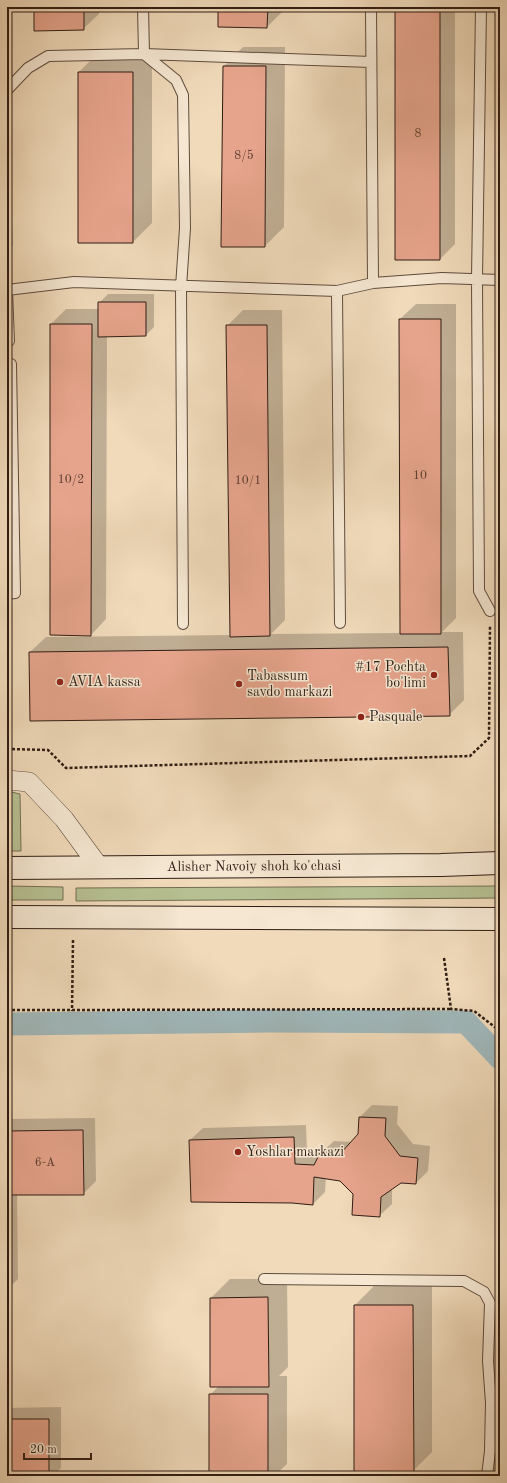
<svg xmlns="http://www.w3.org/2000/svg" width="507" height="1483" font-family="'Old Standard TT',serif">
<style>
.green{fill:#b6c092;stroke:#726e53}
.shadow{fill:#0003}
.lines{fill:none;stroke-linecap:round;stroke-linejoin:round}
.canal{stroke:#a0b8bb;stroke-width:23}
.building{fill:#e6a48c;stroke:#2f1d14}
.lane-casing{stroke:#5f4c3e;stroke-width:12}
.street-casing{stroke:#5f4c3e;stroke-width:20}
.secondary-casing{stroke:#2f1d14;stroke-width:24}
.path{stroke:#2f1d14;stroke-width:2.5;stroke-dasharray:3 2;stroke-linecap:butt}
.lane{stroke:#f5e7d2;stroke-width:10}
.street{stroke:#f5e7d2;stroke-width:19}
.secondary{stroke:#f5e7d2;stroke-width:22}
.poi-dot{fill:#8f2418;stroke:#f5e7d2;stroke-width:1.5}
.labels{text-anchor:middle;dominant-baseline:central;stroke-width:3;stroke-linejoin:round;paint-order:stroke}
.number-label{font-size:12px;fill:#5d3f32}
.poi-label{font-size:14px;fill:#2f1d14;stroke:#f5e7d2;text-anchor:start}
.street-label{font-size:14px;fill:#2f1d14;stroke:#f5e7d2}
</style>
<rect width="100%" height="100%" fill="#f0daba"/>
<filter id="stains"><feTurbulence type="fractalNoise" baseFrequency=".005" numOctaves="4"/><feColorMatrix values="0 0 0 0 .2 0 0 0 0 .09 0 0 0 0 .02 0 0 0 .5 -.17"/></filter>
<radialGradient id="worn" r=".72"><stop offset=".6" stop-color="#630" stop-opacity="0"/><stop offset="1" stop-color="#630" stop-opacity=".3"/></radialGradient>
<!-- green -->
<path class="green" d="M 7,791 L 20,794 L 21,851 L 7,851 Z
M 7,886 L 63,887 L 63,900 L 7,900 Z
M 500,886 L 500,898 L 76,901 L 76,888 Z"/>
<!-- shadow -->
<path class="shadow" d="M 35,7 L 99,7 L 99,14 L 83,29 Z
M 219,7 L 282,7 L 282,12 L 267,27 Z
M 396,7 L 455,7 L 455,244 L 440,259 Z
M 243,47 L 285,47 L 284,227 L 265,246 L 224,66 Z
M 98,53 L 152,53 L 152,223 L 133,242 L 79,72 Z
M 7,127 L 13,245 L 7,251 Z
M 108,294 L 154,294 L 154,327 L 146,335 L 107,336 L 106,619 L 91,635 L 51,634 L 51,324 L 66,309 L 99,309 L 99,303 Z
M 416,304 L 456,304 L 456,618 L 442,632 L 463,632 L 464,700 L 449,715 L 30,652 L 46,637 L 231,635 L 227,326 L 243,310 L 282,310 L 285,620 L 271,634 L 401,633 L 400,319 Z
M 372,1105 L 398,1106 L 397,1124 L 413,1144 L 430,1146 L 428,1171 L 416,1183 L 401,1182 L 392,1188 L 392,1204 L 379,1216 L 340,1180 L 326,1177 L 325,1192 L 313,1204 L 190,1140 L 203,1128 L 306,1125 L 307,1152 L 322,1152 L 334,1141 L 352,1142 L 359,1134 L 360,1117 Z
M 95,1118 L 96,1181 L 83,1194 L 17,1194 L 18,1279 L 7,1290 L 7,1119 Z
M 230,1279 L 287,1279 L 288,1367 L 279,1376 L 287,1376 L 287,1464 L 274,1476 L 210,1476 L 210,1395 L 219,1386 L 211,1386 L 211,1298 Z
M 374,1286 L 432,1286 L 432,1452 L 413,1471 L 355,1305 Z
M 61,1407 L 61,1468 L 53,1476 L 7,1476 L 7,1408 Z"/>
<g class="lines">
<!-- canal -->
<path class="canal" d="M 7,1024 L 269,1021 L 466,1022 L 500,1058"/>
</g>
<!-- building -->
<path class="building" d="M 34,7 L 84,7 L 84,30 L 34,31 Z
M 218,7 L 268,7 L 267,28 L 218,27 Z
M 395,7 L 440,7 L 440,260 L 395,260 Z
M 223,66 L 266,66 L 265,247 L 221,247 Z
M 78,72 L 133,72 L 133,243 L 78,243 Z
M 98,302 L 146,302 L 146,336 L 98,337 Z
M 399,319 L 441,319 L 441,634 L 400,634 Z
M 50,324 L 92,324 L 91,636 L 50,635 Z
M 226,325 L 267,325 L 270,636 L 230,637 Z
M 448,647 L 450,716 L 30,721 L 29,652 Z
M 359,1117 L 386,1118 L 385,1136 L 400,1156 L 418,1158 L 416,1184 L 401,1183 L 381,1197 L 380,1217 L 352,1215 L 353,1194 L 340,1181 L 314,1177 L 313,1205 L 292,1203 L 191,1202 L 189,1140 L 294,1137 L 295,1164 L 314,1165 L 320,1153 L 340,1154 L 358,1134 Z
M 83,1130 L 84,1195 L 7,1195 L 7,1131 Z
M 268,1297 L 269,1387 L 210,1387 L 210,1298 Z
M 354,1305 L 413,1305 L 414,1472 L 354,1473 Z
M 209,1394 L 268,1394 L 268,1476 L 209,1476 Z
M 7,1419 L 49,1419 L 49,1476 L 7,1476 Z"/>
<g class="lines">
<defs>
<path id="lane" d="M 143,7 L 144,54 L 371,62
M 371,7 L 373,283
M 481,7 L 477,279 L 479,591 L 490,611
M 7,90 L 28,68 L 48,56 L 144,54 L 176,80 L 183,95 L 185,228 L 181,287 L 183,624
M 7,290 L 74,282 L 337,291 L 373,283 L 442,278 L 500,280
M 7,290 L 9,341
M 337,291 L 340,623
M 7,594 L 15,593 L 11,364
M 264,1279 L 464,1281 L 484,1292 L 490,1303 L 488,1361 L 491,1403 L 500,1403
M 487,1476 L 490,1451 L 491,1403"/>
<path id="street" d="M 7,780 L 29,782 L 64,819 L 100,868"/>
<g id="secondary">
<path id="s1" d="M 7,868 L 441,865 L 500,863"/>
<path d="M 7,917 L 500,919"/>
</g>
</defs>
<!-- lane casing -->
<use href="#lane" class="lane-casing"/>
<!-- street casing -->
<use href="#street" class="street-casing"/>
<!-- secondary casing -->
<use href="#secondary" class="secondary-casing"/>
<!-- path -->
<path class="path" d="M 7,749 L 48,750 L 66,768 L 470,756 L 489,738 L 490,626
M 73,940 L 72,1010 L 451,1009
M 444,958 L 451,1009 L 474,1011 L 500,1031
M 7,1010 L 72,1010"/>
<!-- lane -->
<use href="#lane" class="lane"/>
<!-- street -->
<use href="#street" class="street"/>
<!-- secondary -->
<use href="#secondary" class="secondary"/>
</g>
<!-- markers -->
<g class="poi-dot">
<circle cx="434" cy="675" r="4"/>
<circle cx="60" cy="682" r="4"/>
<circle cx="239" cy="684" r="4"/>
<circle cx="361" cy="717" r="4"/>
<circle cx="238" cy="1152" r="4"/>
</g>
<g class="labels">
<!-- number labels -->
<g class="number-label">
<text x="418" y="134">8</text>
<text x="244" y="156">8/5</text>
<text x="420" y="476">10</text>
<text x="71" y="480">10/2</text>
<text x="248" y="481">10/1</text>
<text x="45" y="1163">6-A</text>
</g>
<!-- poi labels -->
<g class="poi-label">
<text x="426" y="667" text-anchor="end">#17 Pochta<tspan x="426" dy="16">bo'limi</tspan></text>
<text x="247" y="676">Tabassum<tspan x="247" dy="16">savdo markazi</tspan></text>
<text x="68" y="682">AVIA kassa</text>
<text x="369" y="717">Pasquale</text>
<text x="246" y="1152">Yoshlar markazi</text>
</g>
<!-- street labels -->
<g class="street-label">
<text stroke="none"><textPath href="#s1" startOffset="247">Alisher Navoiy shoh ko'chasi</textPath></text>
</g>
</g>
<!-- margin -->
<rect width="507" height="1483" fill="none" stroke="#f0daba" stroke-width="24"/>
<rect x="8" y="8" width="491" height="1467" fill="none" stroke="#2f1d14" stroke-width="2"/>
<rect x="12" y="12" width="483" height="1459" fill="none" stroke="#2f1d14"/>
<!-- scale -->
<path d="M24 1453v6h67v-6" fill="none" stroke="#2f1d14" stroke-width="2"/>
<text x="30" y="1453" font-size="12" fill="#2f1d14" stroke="#f5e7d2" stroke-width="3" paint-order="stroke">20 m</text>
<rect width="100%" height="100%" filter="url(#stains)"/>
<rect width="100%" height="100%" fill="url(#worn)"/>
</svg>
